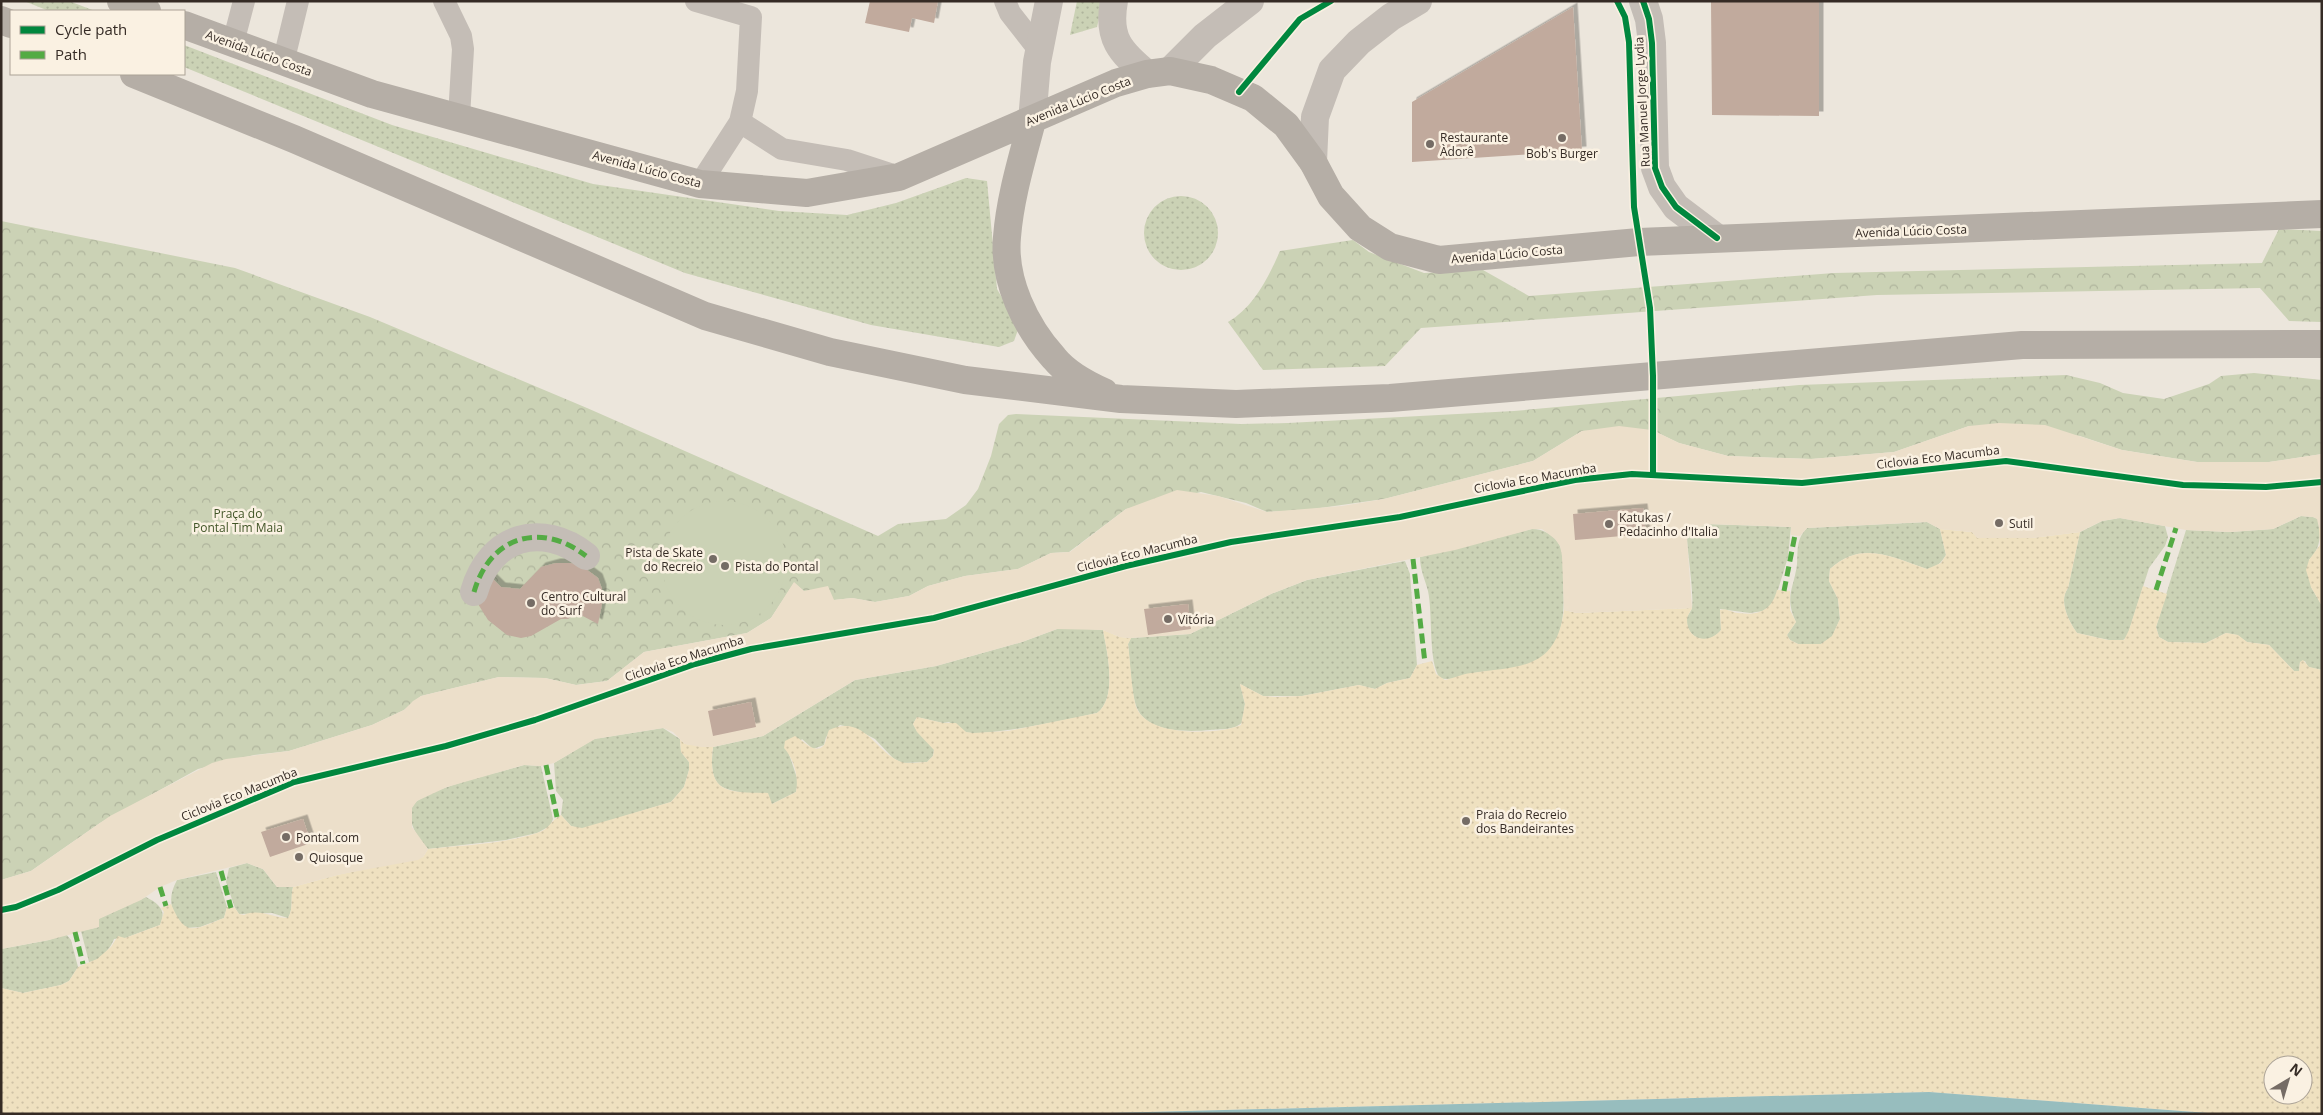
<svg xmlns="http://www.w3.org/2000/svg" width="2323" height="1115" font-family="'Open Sans',sans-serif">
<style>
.grass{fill:url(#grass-dots)}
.sand{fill:url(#sand-dots);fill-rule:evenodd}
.park{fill:url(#park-crowns)}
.pitch{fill:#cbd2b5}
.plaza{fill:#ecdfca}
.water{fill:#97bdbe}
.building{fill:#c1aa9d;filter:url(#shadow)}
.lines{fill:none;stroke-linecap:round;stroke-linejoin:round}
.lane{stroke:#c4bdb6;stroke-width:22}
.street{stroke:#c4bdb6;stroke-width:28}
.secondary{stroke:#b5aea6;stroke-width:28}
.quiet{stroke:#54ab44;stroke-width:5;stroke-dasharray:10 5;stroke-linecap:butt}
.cycleway-casing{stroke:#faf1e2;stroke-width:9}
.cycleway{stroke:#00873e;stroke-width:6}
.poi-dot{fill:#756c65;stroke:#faf1e2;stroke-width:2}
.labels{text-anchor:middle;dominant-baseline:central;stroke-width:5;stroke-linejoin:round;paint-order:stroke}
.street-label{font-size:12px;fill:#352b25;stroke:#faf1e2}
.poi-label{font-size:12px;fill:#352b25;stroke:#faf1e2;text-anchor:start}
.park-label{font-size:12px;fill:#415527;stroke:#faf1e2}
</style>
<defs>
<pattern id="grass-dots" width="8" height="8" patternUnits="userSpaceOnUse" patternTransform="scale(1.25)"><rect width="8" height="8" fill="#cbd2b5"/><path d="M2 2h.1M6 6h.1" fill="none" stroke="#afb49c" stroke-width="1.8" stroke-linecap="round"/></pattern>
<pattern id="sand-dots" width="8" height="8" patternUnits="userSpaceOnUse" patternTransform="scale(1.25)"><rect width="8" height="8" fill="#efe1c0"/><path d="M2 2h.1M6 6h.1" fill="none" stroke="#cec1a5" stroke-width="1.8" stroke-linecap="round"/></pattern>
<pattern id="park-crowns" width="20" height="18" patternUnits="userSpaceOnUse" patternTransform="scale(1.25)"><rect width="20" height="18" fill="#cbd2b5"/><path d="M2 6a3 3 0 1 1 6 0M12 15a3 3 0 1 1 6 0" fill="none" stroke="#afb49c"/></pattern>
<filter id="shadow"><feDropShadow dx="4.5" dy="-4.5" stdDeviation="0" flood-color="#0004"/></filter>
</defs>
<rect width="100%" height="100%" fill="#ece6dc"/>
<!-- grass -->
<path class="grass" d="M 24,1 L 69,1 L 95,11 L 49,11 Z
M 1077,1 L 1103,1 L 1097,27 L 1070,35 Z
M 184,45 L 392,125 L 593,184 L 779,211 L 847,215 L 896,203 L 966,178 L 987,181 L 997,289 L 1019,327 L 1014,341 L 999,347 L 871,325 L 685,273 L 184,67 Z
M1144 233a37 37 0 1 1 74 0a37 37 0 1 1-74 0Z
M 2301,516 L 2313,517 L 2318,519 C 2321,536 2321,548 2309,560 L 2311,587 L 2322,606 L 2322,670 L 2308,667 L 2305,661 L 2300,662 L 2299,672 L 2294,671 L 2269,645 L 2247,642 L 2237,635 L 2226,633 L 2206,643 L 2168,642 L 2159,637 L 2156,627 L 2186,530 L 2230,532 L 2273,529 Z
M 2120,518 L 2165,526 L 2168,537 L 2165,546 L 2149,568 L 2127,637 L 2123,640 L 2109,640 L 2077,633 C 2069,622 2058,601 2068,588 L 2080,532 L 2102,521 Z
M 1927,522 L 1940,529 L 1946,555 C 1941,563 1937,567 1927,569 C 1891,557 1862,540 1830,569 L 1829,581 L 1838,599 L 1840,619 L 1832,637 L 1821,644 L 1798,644 L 1790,640 L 1787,635 L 1796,622 C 1784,596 1794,589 1797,564 C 1798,550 1796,539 1807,528 Z
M 1706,524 L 1791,527 L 1788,557 L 1774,603 L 1763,611 L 1750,613 L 1720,609 L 1721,630 C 1707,648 1685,637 1687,619 C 1687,615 1691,612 1692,608 C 1694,593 1688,556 1687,539 L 1691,531 Z
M 1532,529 C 1543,529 1555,535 1560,546 C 1564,555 1563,567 1563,576 C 1564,606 1567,643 1538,661 C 1522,670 1499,670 1481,672 C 1469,673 1452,682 1440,678 C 1428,663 1433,613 1428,591 C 1425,579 1420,570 1420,557 Z
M 1405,561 L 1410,574 L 1417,665 L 1410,678 L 1387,683 L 1375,689 L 1359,685 L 1302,696 L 1263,696 L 1240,684 L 1245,704 L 1242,722 C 1237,730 1219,729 1210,730 C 1189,732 1147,733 1137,708 C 1131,694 1130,661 1128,644 L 1131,638 L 1190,634 L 1271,594 L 1307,580 Z
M 1073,628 L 1103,630 C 1107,651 1118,698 1097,713 C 1076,718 982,738 966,732 C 960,730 954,725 949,722 L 943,723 L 917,717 L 913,724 L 917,731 L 934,749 L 933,756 L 927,762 L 902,763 L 893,758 L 875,739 L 854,728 L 840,725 L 826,737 L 824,745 L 813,749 L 802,739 L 789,754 L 798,781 L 796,792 L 772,804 C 738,781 706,806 713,747 L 763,736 L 855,680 L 936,666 L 1022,642 L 1057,629 Z
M 663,728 L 680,739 L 681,752 L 689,762 L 689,770 L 684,787 L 671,802 L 582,829 L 571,826 L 561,815 L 563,800 L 556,791 L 554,763 L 594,739 Z
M 524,765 L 541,766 L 553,819 L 550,826 L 537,833 L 506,840 L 428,849 C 418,839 401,814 417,801 C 437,786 498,773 524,765 Z
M 247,863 L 263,869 L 277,887 L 293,887 C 290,898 294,908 288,918 L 272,913 L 239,914 L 235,908 L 226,882 L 229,868 Z
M 216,872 L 227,907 L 224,918 L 200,927 L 185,928 C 170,913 167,898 177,880 Z
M 146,897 C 159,904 167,910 160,925 L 125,938 L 114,939 C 111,948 99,962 89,962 L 81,931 L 99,927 L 98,919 Z
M 66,934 L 71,940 L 78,967 L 69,981 L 61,985 L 23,993 L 1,988 L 1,949 L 49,940 Z"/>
<!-- sand -->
<path class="sand" d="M 2319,528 L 2322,528 L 2322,606 L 2311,587 L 2306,570 L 2309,560 L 2320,545 Z
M 1940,529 L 1972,532 L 1978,538 L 2032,538 L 2080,532 L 2068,588 C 2058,601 2069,622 2077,633 L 2108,640 L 2124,640 L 2129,630 L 2143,586 L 2167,594 L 2156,627 L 2159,637 L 2168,642 L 2206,643 L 2226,633 L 2238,635 L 2247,642 L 2269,645 L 2294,671 L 2299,671 L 2300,662 L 2303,660 L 2309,667 L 2322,670 L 2322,1114 L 2221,1114 L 1929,1092 L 1072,1114 L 1,1114 L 1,988 L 23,993 L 61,985 L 69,981 L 78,967 L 97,959 L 111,947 L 118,936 L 125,938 L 160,925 L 164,912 L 161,908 L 171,904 C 186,938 193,930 224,918 L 227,907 L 235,908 L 239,914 L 244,915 C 258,908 274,918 288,918 C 294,908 290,898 293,887 L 337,875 L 423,857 L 428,849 C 464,845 503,844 537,833 C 549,830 551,820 561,815 L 571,826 L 582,828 L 671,802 L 684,787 L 689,770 L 689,762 L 681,752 L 680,739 L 685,744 L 713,747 C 707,795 728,792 768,793 L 772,804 L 796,792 C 799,777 794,759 784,748 L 785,741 L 795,736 C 803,740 815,756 824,745 C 826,742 827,734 829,730 C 864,714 875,751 899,761 C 907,765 919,762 927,762 L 933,756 L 934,750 L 917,732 L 913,724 L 917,717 L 943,723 L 956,723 L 966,732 L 973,733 L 1008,731 L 1097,713 C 1118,698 1107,651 1103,630 L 1120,637 L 1131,638 L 1128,644 C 1130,658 1132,697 1137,709 C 1150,737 1217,735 1241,725 L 1245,704 L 1240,684 L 1263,696 L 1275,697 L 1302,696 L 1359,685 L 1375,689 L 1387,683 L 1410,678 L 1417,665 L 1432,661 L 1436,674 L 1445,680 C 1454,678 1462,674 1471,673 C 1520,666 1556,670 1564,610 L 1577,613 L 1692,608 C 1690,612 1687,616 1687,620 C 1687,640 1709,645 1721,630 L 1720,610 C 1727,608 1731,612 1738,613 C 1759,616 1772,610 1777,590 L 1790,591 L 1790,610 L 1796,622 L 1787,635 L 1790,640 L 1798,644 L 1821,644 L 1832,636 L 1840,619 L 1838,599 L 1829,581 L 1830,569 C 1862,540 1891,557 1927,569 L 1941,563 L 1946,555 ZM 2273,1065 L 2303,1065 L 2303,1095 L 2273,1095 Z"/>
<!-- park -->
<path class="park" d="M 1,221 L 235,268 L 370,317 L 587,408 L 878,536 L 898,524 L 946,519 L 966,505 L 978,489 L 991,456 L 999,424 L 1008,415 L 1016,414 L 1241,424 L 1288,423 L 1514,411 L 1799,385 L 2066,375 L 2100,383 L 2123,393 L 2164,399 L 2209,384 L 2221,376 L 2254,373 L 2322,380 L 2322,454 L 2269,462 L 2197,462 L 2122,450 L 2080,436 L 1969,426 L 1894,452 L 1811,459 L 1728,456 L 1679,443 L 1652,430 L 1582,431 L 1533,461 L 1384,499 L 1306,510 L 1267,512 L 1246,503 L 1201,492 L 1126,509 L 1069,552 L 1051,553 L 1018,569 L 965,576 L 928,586 L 909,596 L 875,602 L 852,598 L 834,600 L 804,591 L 794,583 L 771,618 L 747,633 L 644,652 L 607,681 L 576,685 L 545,678 L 499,677 L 421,696 L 404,710 L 372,725 L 289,751 L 254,755 L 198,769 L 100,823 L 31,871 L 1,880 Z
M 2279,229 L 2322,231 L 2322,322 L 2289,321 L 2260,288 L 1877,295 L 1421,328 L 1385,366 L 1263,370 L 1228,322 C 1254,307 1268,278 1280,251 L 1353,240 L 1369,252 L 1424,273 L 1483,270 L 1529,296 L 1834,273 L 2262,263 Z"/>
<!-- pitch -->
<path class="pitch" d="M662 563a62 62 0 1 1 124 0a62 62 0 1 1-124 0Z"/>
<!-- plaza -->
<path class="plaza" d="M 1999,423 L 2045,425 L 2122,450 L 2197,462 L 2269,462 L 2322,454 L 2322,528 L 2319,528 L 2317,519 L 2313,517 L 2301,516 L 2273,529 L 2230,532 L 2186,530 L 2120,518 L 2102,521 L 2080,532 L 2032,538 L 1977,538 L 1972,532 L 1940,529 L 1927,522 L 1807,528 L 1800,536 L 1791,535 L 1791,527 L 1706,524 L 1691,531 L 1687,539 L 1692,608 L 1577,613 L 1564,610 L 1562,556 L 1560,546 L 1555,539 L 1542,529 L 1532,529 L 1455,550 L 1307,580 L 1271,594 L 1190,634 L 1131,638 L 1120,637 L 1103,630 L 1057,629 L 1022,642 L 936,666 L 855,680 L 763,736 L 713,747 L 701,747 L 685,744 L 673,732 L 663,728 L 595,739 L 554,763 L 541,766 L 524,765 L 447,787 L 417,801 L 412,808 L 412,827 L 428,849 L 423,857 L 418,860 L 337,875 L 293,887 L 277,887 L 263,869 L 247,863 L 177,880 L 160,887 L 141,900 L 99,919 L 99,927 L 49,940 L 1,949 L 1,880 L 31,871 L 110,816 L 212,763 L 226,759 L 289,751 L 372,725 L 404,710 L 413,701 L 421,696 L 499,677 L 545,678 L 576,685 L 607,681 L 644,652 L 747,633 L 771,618 L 794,582 L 804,591 L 828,586 L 834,600 L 852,598 L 875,602 L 909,596 L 928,586 L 965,576 L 1018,569 L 1051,553 L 1070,552 L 1126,509 L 1177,490 L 1218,496 L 1267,512 L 1342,506 L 1384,499 L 1533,461 L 1582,431 L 1619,426 L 1652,430 L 1679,443 L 1728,456 L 1811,459 L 1894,452 L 1969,426 Z"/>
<!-- water -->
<path class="water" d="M 1929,1092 L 2221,1114 L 1072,1114 Z"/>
<!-- building -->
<path class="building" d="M 870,1 L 938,1 L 934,23 L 912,18 L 909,32 L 865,23 Z
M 1711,1 L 1819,1 L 1819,116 L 1712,115 Z
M 1573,7 L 1582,151 L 1412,162 L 1412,102 Z
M 1643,508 L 1646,534 L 1575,540 L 1573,514 Z
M 556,563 L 571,563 L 583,567 L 598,578 L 602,589 L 602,604 L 598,624 L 577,613 L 568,619 L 561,619 L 531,636 L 521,638 L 507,635 L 488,620 L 478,604 L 489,575 L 501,587 L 520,589 L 541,567 Z
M 1188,604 L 1191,629 L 1148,635 L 1144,609 Z
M 751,702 L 756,727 L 713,736 L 708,711 Z
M 303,819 L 311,843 L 270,857 L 261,832 Z"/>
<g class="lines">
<!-- lane -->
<path class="lane" d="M 444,1 L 461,36 L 463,49 L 459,117
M 696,1 L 751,17 L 747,91 L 740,122 L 700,184
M 1005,1 L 1010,13 L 1039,50
M 233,43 L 244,1
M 283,63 L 298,1
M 740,122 L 782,149 L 847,160 L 899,177"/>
<!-- street -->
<path class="street" d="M 1114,1 C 1107,38 1120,52 1147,74
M 1643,1 L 1649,19 L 1652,43 L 1655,168 L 1662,187 L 1676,207 L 1717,238
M 1170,71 L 1205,36 L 1250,1
M 1032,121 L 1037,62 L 1049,1
M 1313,162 L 1315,117 L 1332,70 L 1359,42 L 1391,17 L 1418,1
M 474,592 C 490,536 541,521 586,556"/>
<!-- secondary -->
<path class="secondary" d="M 121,1 L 147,11
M 1,20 L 11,24
M 184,25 L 372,94 L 700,184 L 807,193 L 899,177 L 1116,83 L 1147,74 L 1170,71 L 1211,80 L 1253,98 L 1286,125 L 1313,162 L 1331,196 L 1360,228 L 1390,247 L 1439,260 L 1639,242 L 2322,214
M 134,74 L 294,139 L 705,316 L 830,352 L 965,380 L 1121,399 L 1236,404 L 1390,398 L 2022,345 L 2322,344
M 1032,121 C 1022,159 1010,198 1007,237 C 1003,280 1025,326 1054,358 C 1067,374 1086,384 1104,392"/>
<!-- quiet -->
<path class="quiet" d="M 1413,559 L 1425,663
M 2156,590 L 2176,528
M 1784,591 L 1795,535
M 474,592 C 490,536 541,521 586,556
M 546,765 L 557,817
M 221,871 L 231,908
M 160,887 L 166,906
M 75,932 L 83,964"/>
<defs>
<path id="cycleway" d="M 1617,1 L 1625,17 L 1629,42 L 1634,207 L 1650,308 L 1653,376 L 1653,474
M 1643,1 L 1649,19 L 1652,43 L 1655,168 L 1662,187 L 1676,207 L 1717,238
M 1239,92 L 1300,19 L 1331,1
M 1,910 L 16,907 L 58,890 L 157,840 L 294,782 L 446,746 L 535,720 L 695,664 L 751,649 L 934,618 L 1126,566 L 1231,542 L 1400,517 L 1575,480 L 1632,474 L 1802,483 L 2006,461 L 2183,485 L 2266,487 L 2322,482"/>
</defs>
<!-- cycleway casing -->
<use href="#cycleway" class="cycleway-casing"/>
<!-- cycleway -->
<use href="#cycleway" class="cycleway"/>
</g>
<!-- markers -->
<g class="poi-dot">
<circle cx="1562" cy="138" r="5"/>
<circle cx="1430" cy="144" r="5"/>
<circle cx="1999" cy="523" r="5"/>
<circle cx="1609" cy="524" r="5"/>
<circle cx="713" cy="559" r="5"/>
<circle cx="725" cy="566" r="5"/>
<circle cx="531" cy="603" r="5"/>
<circle cx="1168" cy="619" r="5"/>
<circle cx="1466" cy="821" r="5"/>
<circle cx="286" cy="837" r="5"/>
<circle cx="299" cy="857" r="5"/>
</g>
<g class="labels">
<!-- street labels -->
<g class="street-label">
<text transform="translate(259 53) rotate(20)">Avenida Lúcio Costa</text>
<text transform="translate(1078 101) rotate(-22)">Avenida Lúcio Costa</text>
<text transform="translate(1642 102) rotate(-93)">Rua Manuel Jorge Lydia</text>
<text transform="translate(647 169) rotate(15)">Avenida Lúcio Costa</text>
<text transform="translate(1911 231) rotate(-2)">Avenida Lúcio Costa</text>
<text transform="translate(1507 254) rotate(-5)">Avenida Lúcio Costa</text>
<text transform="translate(1938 457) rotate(-7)">Ciclovia Eco Macumba</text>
<text transform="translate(1535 478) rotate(-10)">Ciclovia Eco Macumba</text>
<text transform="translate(1137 553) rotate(-14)">Ciclovia Eco Macumba</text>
<text transform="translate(684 658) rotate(-18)">Ciclovia Eco Macumba</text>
<text transform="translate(239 794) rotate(-22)">Ciclovia Eco Macumba</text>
</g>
<!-- poi labels -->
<g class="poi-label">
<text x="1440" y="137">Restaurante<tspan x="1440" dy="14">Àdorê</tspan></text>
<text x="1562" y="153" text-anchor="middle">Bob's Burger</text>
<text x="1619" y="517">Katukas /<tspan x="1619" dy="14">Pedacinho d'Italia</tspan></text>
<text x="2009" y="523">Sutil</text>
<text x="703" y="552" text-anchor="end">Pista de Skate<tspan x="703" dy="14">do Recreio</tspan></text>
<text x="735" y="566">Pista do Pontal</text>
<text x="541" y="596">Centro Cultural<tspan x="541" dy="14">do Surf</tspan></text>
<text x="1178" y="619">Vitória</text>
<text x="1476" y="814">Praia do Recreio<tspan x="1476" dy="14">dos Bandeirantes</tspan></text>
<text x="296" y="837">Pontal.com</text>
<text x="309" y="857">Quiosque</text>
</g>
<!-- park labels -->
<g class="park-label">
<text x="238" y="513">Praça do<tspan x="238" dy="14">Pontal Tim Maia</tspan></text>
</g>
</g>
<!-- border -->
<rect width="2323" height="1115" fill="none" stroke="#352b25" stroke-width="5"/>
<!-- legend -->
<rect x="10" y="10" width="175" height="65" fill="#faf1e2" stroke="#aba296"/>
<rect x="20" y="26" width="25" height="8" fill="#00873e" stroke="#aba296"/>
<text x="55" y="35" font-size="15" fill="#352b25">Cycle path</text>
<rect x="20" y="51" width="25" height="8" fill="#54ab44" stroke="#aba296"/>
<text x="55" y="60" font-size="15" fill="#352b25">Path</text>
<!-- north arrow -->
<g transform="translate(2288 1080) rotate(38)"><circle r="24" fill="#faf1e2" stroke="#aba296"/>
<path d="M0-4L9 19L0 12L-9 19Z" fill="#756c65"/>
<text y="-8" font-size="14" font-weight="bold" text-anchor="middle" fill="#352b25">N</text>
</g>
</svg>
